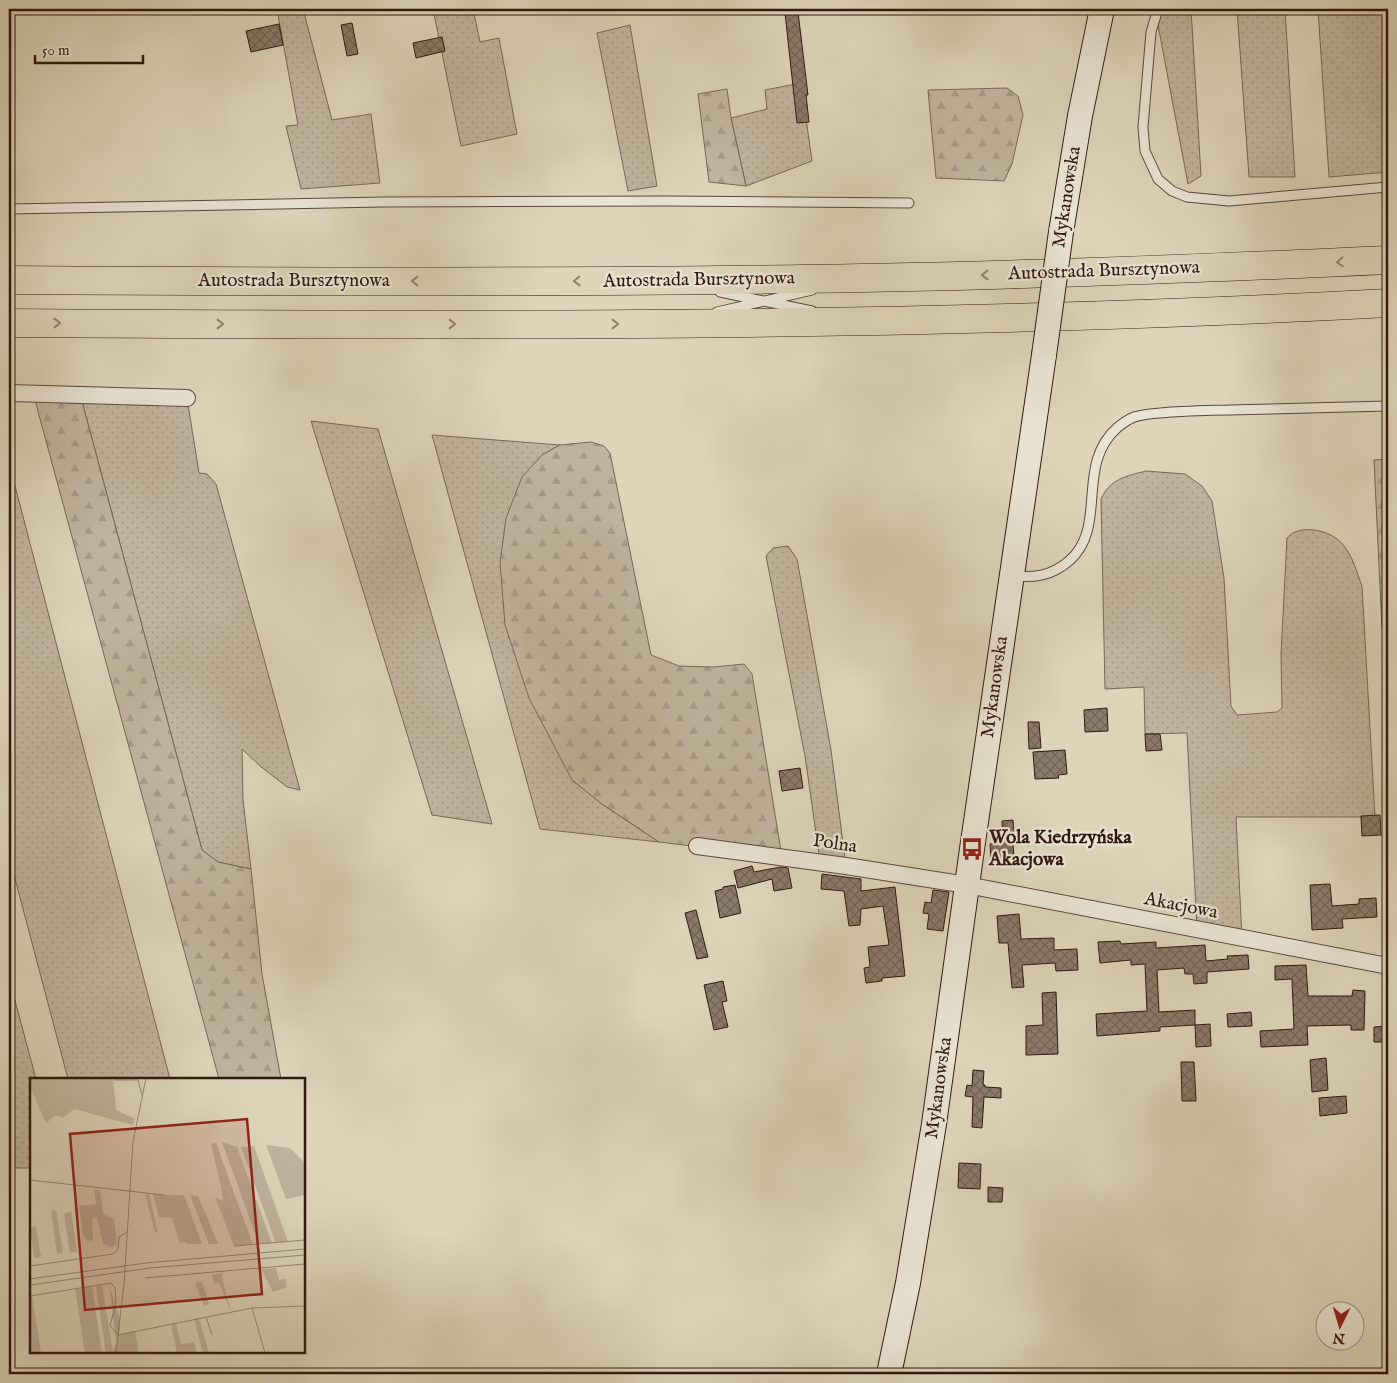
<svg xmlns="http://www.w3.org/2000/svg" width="1397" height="1383" font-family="'IM FELL English',serif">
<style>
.grass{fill:url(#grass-dots);stroke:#786656}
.forest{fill:url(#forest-firs);stroke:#786656}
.building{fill:url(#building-cross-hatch);stroke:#31180f}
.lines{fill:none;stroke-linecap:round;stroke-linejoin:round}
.lane-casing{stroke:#5c473a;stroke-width:11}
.street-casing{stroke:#5c473a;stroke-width:18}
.secondary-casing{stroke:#31180f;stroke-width:26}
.highway-casing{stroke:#31180f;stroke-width:29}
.lane{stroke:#e9e3d2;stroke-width:9}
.street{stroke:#e9e3d2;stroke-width:16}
.secondary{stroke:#e9e3d2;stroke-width:24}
.highway{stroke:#ddd4ba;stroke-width:28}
.secondary-bridge-casing{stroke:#31180f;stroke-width:26;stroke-linecap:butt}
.secondary-bridge{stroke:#e9e3d2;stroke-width:24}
.oneway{stroke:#907f6d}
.labels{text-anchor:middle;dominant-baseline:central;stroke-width:4.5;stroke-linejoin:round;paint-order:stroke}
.street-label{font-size:19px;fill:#31180f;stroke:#e9e3d2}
.poi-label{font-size:19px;font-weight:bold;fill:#31180f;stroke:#e9e3d2;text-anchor:start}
.inset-road{fill:none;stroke:#988976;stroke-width:1}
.view{fill:#8f2418;fill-opacity:0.15;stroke:#8f2418;stroke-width:2.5}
.inset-edge{fill:none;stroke:#31180f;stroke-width:2.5}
</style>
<defs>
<pattern id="grass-dots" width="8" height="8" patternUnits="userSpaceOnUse" patternTransform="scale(1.25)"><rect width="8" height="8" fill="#c0b49d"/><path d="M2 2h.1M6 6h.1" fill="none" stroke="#a59a86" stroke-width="1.8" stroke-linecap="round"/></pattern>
<pattern id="forest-firs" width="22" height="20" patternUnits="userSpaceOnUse" patternTransform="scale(1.25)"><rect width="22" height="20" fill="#c0b49d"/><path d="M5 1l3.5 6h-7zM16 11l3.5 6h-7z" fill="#a59a86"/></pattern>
<pattern id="building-cross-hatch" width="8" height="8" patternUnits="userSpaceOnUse" patternTransform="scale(1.25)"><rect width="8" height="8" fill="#8a7a68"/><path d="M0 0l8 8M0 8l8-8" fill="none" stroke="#716354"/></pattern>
</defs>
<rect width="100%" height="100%" fill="#ddd4ba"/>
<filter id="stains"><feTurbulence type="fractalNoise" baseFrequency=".004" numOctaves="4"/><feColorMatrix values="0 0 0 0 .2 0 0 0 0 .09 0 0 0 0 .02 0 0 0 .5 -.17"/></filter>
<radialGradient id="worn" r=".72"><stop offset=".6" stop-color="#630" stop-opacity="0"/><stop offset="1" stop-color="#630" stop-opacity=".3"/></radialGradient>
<!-- grass -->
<path class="grass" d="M 277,9 L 303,9 L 332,120 L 371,114 L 380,183 L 301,189 L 286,126 L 298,125 Z
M 433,9 L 473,9 L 480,42 L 499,38 L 517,134 L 461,146 Z
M 1155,9 L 1191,9 L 1201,176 L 1188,184 Z
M 1237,9 L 1285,9 L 1295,177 L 1249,177 Z
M 1318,9 L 1388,9 L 1388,172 L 1329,177 Z
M 630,25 L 657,186 L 628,191 L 597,33 Z
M 801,83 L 812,161 L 746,186 L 731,118 L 767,109 L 765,90 Z
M 80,394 L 187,398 L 199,473 L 207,474 L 216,484 L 300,790 L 287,787 L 260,766 L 242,749 L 243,800 L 251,869 L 218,862 L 202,850 Z
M 311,421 L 378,429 L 492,824 L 432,815 Z
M 432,435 L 560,445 L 542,455 L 572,780 L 602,804 L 659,842 L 540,829 Z
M 9,463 L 170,1079 L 68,1079 L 9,856 Z
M 1146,471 L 1185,474 L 1202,486 L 1212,501 L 1224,578 L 1231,706 L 1237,715 L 1277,712 L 1282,708 L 1281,654 L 1287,538 C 1289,536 1291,534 1293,533 C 1309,525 1334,532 1344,546 C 1353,557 1357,573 1362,586 L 1375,817 L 1236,817 L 1242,938 L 1197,929 L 1187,733 L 1145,734 L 1144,687 L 1105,689 L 1101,499 C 1110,479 1126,476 1146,471 Z
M 788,546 L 797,559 L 831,750 L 846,866 L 820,861 L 805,756 L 766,556 L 773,548 Z
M 9,978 L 36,1079 L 31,1079 L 31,1168 L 9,1168 Z"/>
<!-- forest -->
<path class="forest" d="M 1007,88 L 1018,96 L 1023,115 L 1012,164 L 1004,181 L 936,178 L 928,90 Z
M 727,89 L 731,118 L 746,186 L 709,182 L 698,94 Z
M 33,393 L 80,394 L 202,850 L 218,862 L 251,869 L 262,974 L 281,1079 L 219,1079 Z
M 591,442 L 604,446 L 610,453 L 651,655 L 679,666 L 714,667 L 744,664 L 752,674 L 782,857 L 659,842 L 602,804 L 572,780 L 529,698 L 505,625 L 500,562 L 506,518 L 522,477 L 542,455 L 560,445 Z
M 1388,459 L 1388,629 L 1382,629 L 1374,460 Z"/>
<!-- building -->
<path class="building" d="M 798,12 L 808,95 L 806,95 L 809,122 L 797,123 L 785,13 Z
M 352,23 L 358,54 L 347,56 L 341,25 Z
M 279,24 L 283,45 L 251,52 L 246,31 Z
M 442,37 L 445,51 L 416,58 L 413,43 Z
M 1107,708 L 1108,731 L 1085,732 L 1084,710 Z
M 1028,722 L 1039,722 L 1041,748 L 1029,749 Z
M 1145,734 L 1160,734 L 1162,750 L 1146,751 Z
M 1065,750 L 1067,774 L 1058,775 L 1059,778 L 1035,779 L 1033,752 Z
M 800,768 L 803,788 L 782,791 L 779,771 Z
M 1380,815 L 1381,835 L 1362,836 L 1361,816 Z
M 1013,820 L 1015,843 L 1013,843 L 1014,859 L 991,860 L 990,844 L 1003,843 L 1002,821 Z
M 752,866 L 754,872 L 781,867 L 788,868 L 792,888 L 774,891 L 772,879 L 738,888 L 734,871 Z
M 822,874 L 861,879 L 861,891 L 895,887 L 905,976 L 882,978 L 882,981 L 866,983 L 864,968 L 870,967 L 868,947 L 889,945 L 883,906 L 861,909 L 860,925 L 849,926 L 844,891 L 821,889 Z
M 1330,884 L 1332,906 L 1359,904 L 1359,899 L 1376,898 L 1377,917 L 1342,919 L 1343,928 L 1312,930 L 1310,885 Z
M 735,885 L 741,913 L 720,918 L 715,891 L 723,889 L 723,887 Z
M 933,890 L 949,892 L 943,931 L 927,929 L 929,914 L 923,913 L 925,902 L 931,903 Z
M 696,910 L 708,957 L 697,959 L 685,913 Z
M 1019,914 L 1021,939 L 1054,938 L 1054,950 L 1077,949 L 1078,970 L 1056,971 L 1055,963 L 1022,965 L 1024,987 L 1012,988 L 1008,943 L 999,943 L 997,916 Z
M 1120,941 L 1121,944 L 1156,942 L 1156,948 L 1205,945 L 1206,961 L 1228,959 L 1227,956 L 1248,955 L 1249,969 L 1207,972 L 1207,983 L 1194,984 L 1193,974 L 1185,974 L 1184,968 L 1157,970 L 1159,1012 L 1195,1010 L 1195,1025 L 1160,1027 L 1160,1031 L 1097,1036 L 1096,1014 L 1147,1011 L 1145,964 L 1131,965 L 1131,960 L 1100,963 L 1098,942 Z
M 1306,965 L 1308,996 L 1352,996 L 1353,990 L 1365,991 L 1364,1030 L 1351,1030 L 1351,1025 L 1307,1026 L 1308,1045 L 1261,1047 L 1260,1031 L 1294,1029 L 1292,979 L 1275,980 L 1275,966 Z
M 723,981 L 727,1001 L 722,1002 L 728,1027 L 714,1030 L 704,985 Z
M 1056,992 L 1058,1054 L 1026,1055 L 1026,1026 L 1043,1025 L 1042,993 Z
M 1251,1012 L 1252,1026 L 1228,1027 L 1227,1014 Z
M 1210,1024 L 1211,1046 L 1196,1047 L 1195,1025 Z
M 1388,1026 L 1388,1042 L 1374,1042 L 1374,1027 Z
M 1326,1058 L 1328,1090 L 1312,1092 L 1310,1060 Z
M 1181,1062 L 1194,1062 L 1196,1101 L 1182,1101 Z
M 973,1070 L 984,1071 L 983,1085 L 985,1085 L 985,1087 L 1001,1088 L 1001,1098 L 984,1097 L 982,1128 L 972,1127 L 973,1097 L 965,1096 L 967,1085 L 972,1086 Z
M 1346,1096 L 1347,1113 L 1320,1116 L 1319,1098 Z
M 959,1163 L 981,1164 L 980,1189 L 958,1188 Z
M 988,1187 L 1003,1188 L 1002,1202 L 988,1202 Z"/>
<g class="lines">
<defs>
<path id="lane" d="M 1158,9 L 1151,32 L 1143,127 L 1145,151 L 1158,179 L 1172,191 L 1187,197 L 1229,201 L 1388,187
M 9,209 L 383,202 L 667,201 L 909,203
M 720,292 L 812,311
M 717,312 L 812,290
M 1012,576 C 1035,578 1051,576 1069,561 C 1109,526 1074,465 1118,427 C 1123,423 1132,417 1138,416 C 1149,413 1161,413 1172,412 C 1191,411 1210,410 1229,410 C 1282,409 1335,407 1388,406"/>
<path id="street" d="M 9,393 L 187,398
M 697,846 L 846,866 L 967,885 L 1388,966"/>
<path id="secondary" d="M 1061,232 L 1080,116 L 1102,9
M 889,1374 L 908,1283 L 934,1124 L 972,849 L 1044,355"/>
<path id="highway" d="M 9,280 C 293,282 577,283 862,278 C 1037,275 1213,268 1388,260
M 9,323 C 469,326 929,328 1388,303"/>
</defs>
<!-- lane casing -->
<use href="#lane" class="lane-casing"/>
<!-- street casing -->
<use href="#street" class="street-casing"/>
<!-- secondary casing -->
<use href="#secondary" class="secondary-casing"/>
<!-- highway casing -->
<use href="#highway" class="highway-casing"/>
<!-- lane -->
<use href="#lane" class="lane"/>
<!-- street -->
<use href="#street" class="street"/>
<!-- secondary -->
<use href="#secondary" class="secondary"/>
<!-- highway -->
<use href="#highway" class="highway"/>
<defs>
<path id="secondary-bridge" d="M 1044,355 L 1061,232"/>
</defs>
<!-- secondary-bridge casing -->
<use href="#secondary-bridge" class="secondary-bridge-casing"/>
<!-- secondary-bridge -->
<use href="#secondary-bridge" class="secondary-bridge"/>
</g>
<!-- one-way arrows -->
<defs><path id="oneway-chevron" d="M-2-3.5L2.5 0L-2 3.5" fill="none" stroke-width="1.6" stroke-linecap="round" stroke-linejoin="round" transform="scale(1.25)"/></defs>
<g class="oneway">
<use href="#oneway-chevron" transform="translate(1340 262) rotate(177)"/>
<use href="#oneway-chevron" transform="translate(985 275) rotate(179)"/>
<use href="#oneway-chevron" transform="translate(415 281) rotate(-180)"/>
<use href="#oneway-chevron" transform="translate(577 281) rotate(179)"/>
<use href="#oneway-chevron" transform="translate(57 323)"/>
<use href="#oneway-chevron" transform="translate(220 324)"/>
<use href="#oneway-chevron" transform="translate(452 324)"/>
<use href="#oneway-chevron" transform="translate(615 324)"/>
</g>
<!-- icons -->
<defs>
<symbol id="bus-bare" viewBox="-9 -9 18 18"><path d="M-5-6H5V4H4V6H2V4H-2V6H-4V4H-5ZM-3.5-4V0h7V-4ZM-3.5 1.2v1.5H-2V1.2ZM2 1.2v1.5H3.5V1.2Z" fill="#8f2418" stroke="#e9e3d2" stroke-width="2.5" paint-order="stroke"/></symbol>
</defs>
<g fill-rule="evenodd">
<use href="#bus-bare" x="956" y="833" width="32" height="32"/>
</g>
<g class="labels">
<!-- street labels -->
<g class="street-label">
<text transform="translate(1067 197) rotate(-81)">Mykanowska</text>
<text transform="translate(1104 271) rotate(-2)">Autostrada Bursztynowa</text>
<text transform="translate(699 280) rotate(-1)">Autostrada Bursztynowa</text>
<text x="294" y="281">Autostrada Bursztynowa</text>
<text transform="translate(995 687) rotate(-82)">Mykanowska</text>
<text transform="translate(835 844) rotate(8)">Polna</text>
<text transform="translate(1181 906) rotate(11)">Akacjowa</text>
<text transform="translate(939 1088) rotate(-82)">Mykanowska</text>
</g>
<!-- poi labels -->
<g class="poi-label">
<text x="989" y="838">Wola Kiedrzyńska<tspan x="989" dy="22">Akacjowa</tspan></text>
</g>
</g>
<!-- overview -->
<g transform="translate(30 1078)">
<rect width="275" height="275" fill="#ddd4ba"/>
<path d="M 192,64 L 207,69 L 242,165 L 229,166 ZM 236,67 L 260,70 L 275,85 L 275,117 L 256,121 ZM 224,68 L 258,164 L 246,165 L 211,69 ZM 191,109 L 197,111 L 217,167 L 204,168 L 185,119 L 193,123 ZM 64,111 L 70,112 L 73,136 L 84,141 L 87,165 L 82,169 L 73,166 L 67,139 L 62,141 L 63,162 L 58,163 L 53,157 L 49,128 L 66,126 ZM 115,116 L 119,116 L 128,155 L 125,154 ZM 139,117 L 154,117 L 172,166 L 156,166 L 147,121 ZM 160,117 L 168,118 L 188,166 L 179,166 ZM 41,133 L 47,174 L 40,175 L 34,136 ZM 246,190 L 249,202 L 255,201 L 257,209 L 243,214 L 231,191 ZM 192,195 L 193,204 L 201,234 L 189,205 L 184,206 L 182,197 ZM 172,203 L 179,226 L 174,228 L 165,205 ZM 79,206 L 90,243 L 89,256 L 105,253 L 109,275 L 76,275 L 66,208 L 72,207 L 83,274 L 86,263 ZM 62,208 L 72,275 L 55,275 L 45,211 ZM 169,240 L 179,275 L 173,275 L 164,241 ZM 146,245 L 153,275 L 147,275 L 141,246 Z" fill="#c0b49d"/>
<path d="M 0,0 L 83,0 L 86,32 L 105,41 L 103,47 L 44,31 L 33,40 L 26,37 L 16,45 L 0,9 ZM 186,65 L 223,167 L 217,167 L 197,111 L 191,109 L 181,66 ZM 123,116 L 139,117 L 151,124 L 161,143 L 162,156 L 158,164 L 150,165 L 142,140 L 129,139 ZM 26,132 L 33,175 L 27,176 L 21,133 ZM 6,148 L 11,179 L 4,180 L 0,149 ZM 0,218 L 2,218 L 11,275 L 0,275 ZM 164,264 L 167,275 L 153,275 L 151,266 Z" fill="#c0b49d"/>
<path class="inset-road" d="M 84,2 L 108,2 L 112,17M 0,102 L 134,117M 204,168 L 275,162M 0,188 L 83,176 L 88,171 L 89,159 L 97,154M 115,200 L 275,186M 0,201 L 116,185 L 275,171M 0,207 L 120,190 L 275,177M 0,218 L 81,205 L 85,210 L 86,225 L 80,248 L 88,257 L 222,230 L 275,228M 222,230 L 235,275M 176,239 L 182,257M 86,275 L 94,206 L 103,64 L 116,0"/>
<path class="view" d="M 217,41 L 232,216 L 55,232 L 40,56 Z"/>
<rect width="275" height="275" class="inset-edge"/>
</g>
<!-- margin -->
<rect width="1397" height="1383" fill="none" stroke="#ddd4ba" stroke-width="30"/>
<rect x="10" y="10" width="1377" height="1363" fill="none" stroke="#31180f" stroke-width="2.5"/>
<rect x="15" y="15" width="1367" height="1353" fill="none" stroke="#31180f"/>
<!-- north arrow -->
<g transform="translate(1340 1326) rotate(185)"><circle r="24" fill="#e9e3d2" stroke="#9f9284"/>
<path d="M0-4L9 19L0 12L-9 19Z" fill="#8f2418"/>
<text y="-8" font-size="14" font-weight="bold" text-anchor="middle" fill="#31180f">N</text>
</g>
<!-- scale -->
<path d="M35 55v8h108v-8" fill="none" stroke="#31180f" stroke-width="2.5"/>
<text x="42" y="55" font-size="15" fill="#31180f" stroke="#e9e3d2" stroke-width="4" paint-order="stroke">50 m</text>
<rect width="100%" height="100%" filter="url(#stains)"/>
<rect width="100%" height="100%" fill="url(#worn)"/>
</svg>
